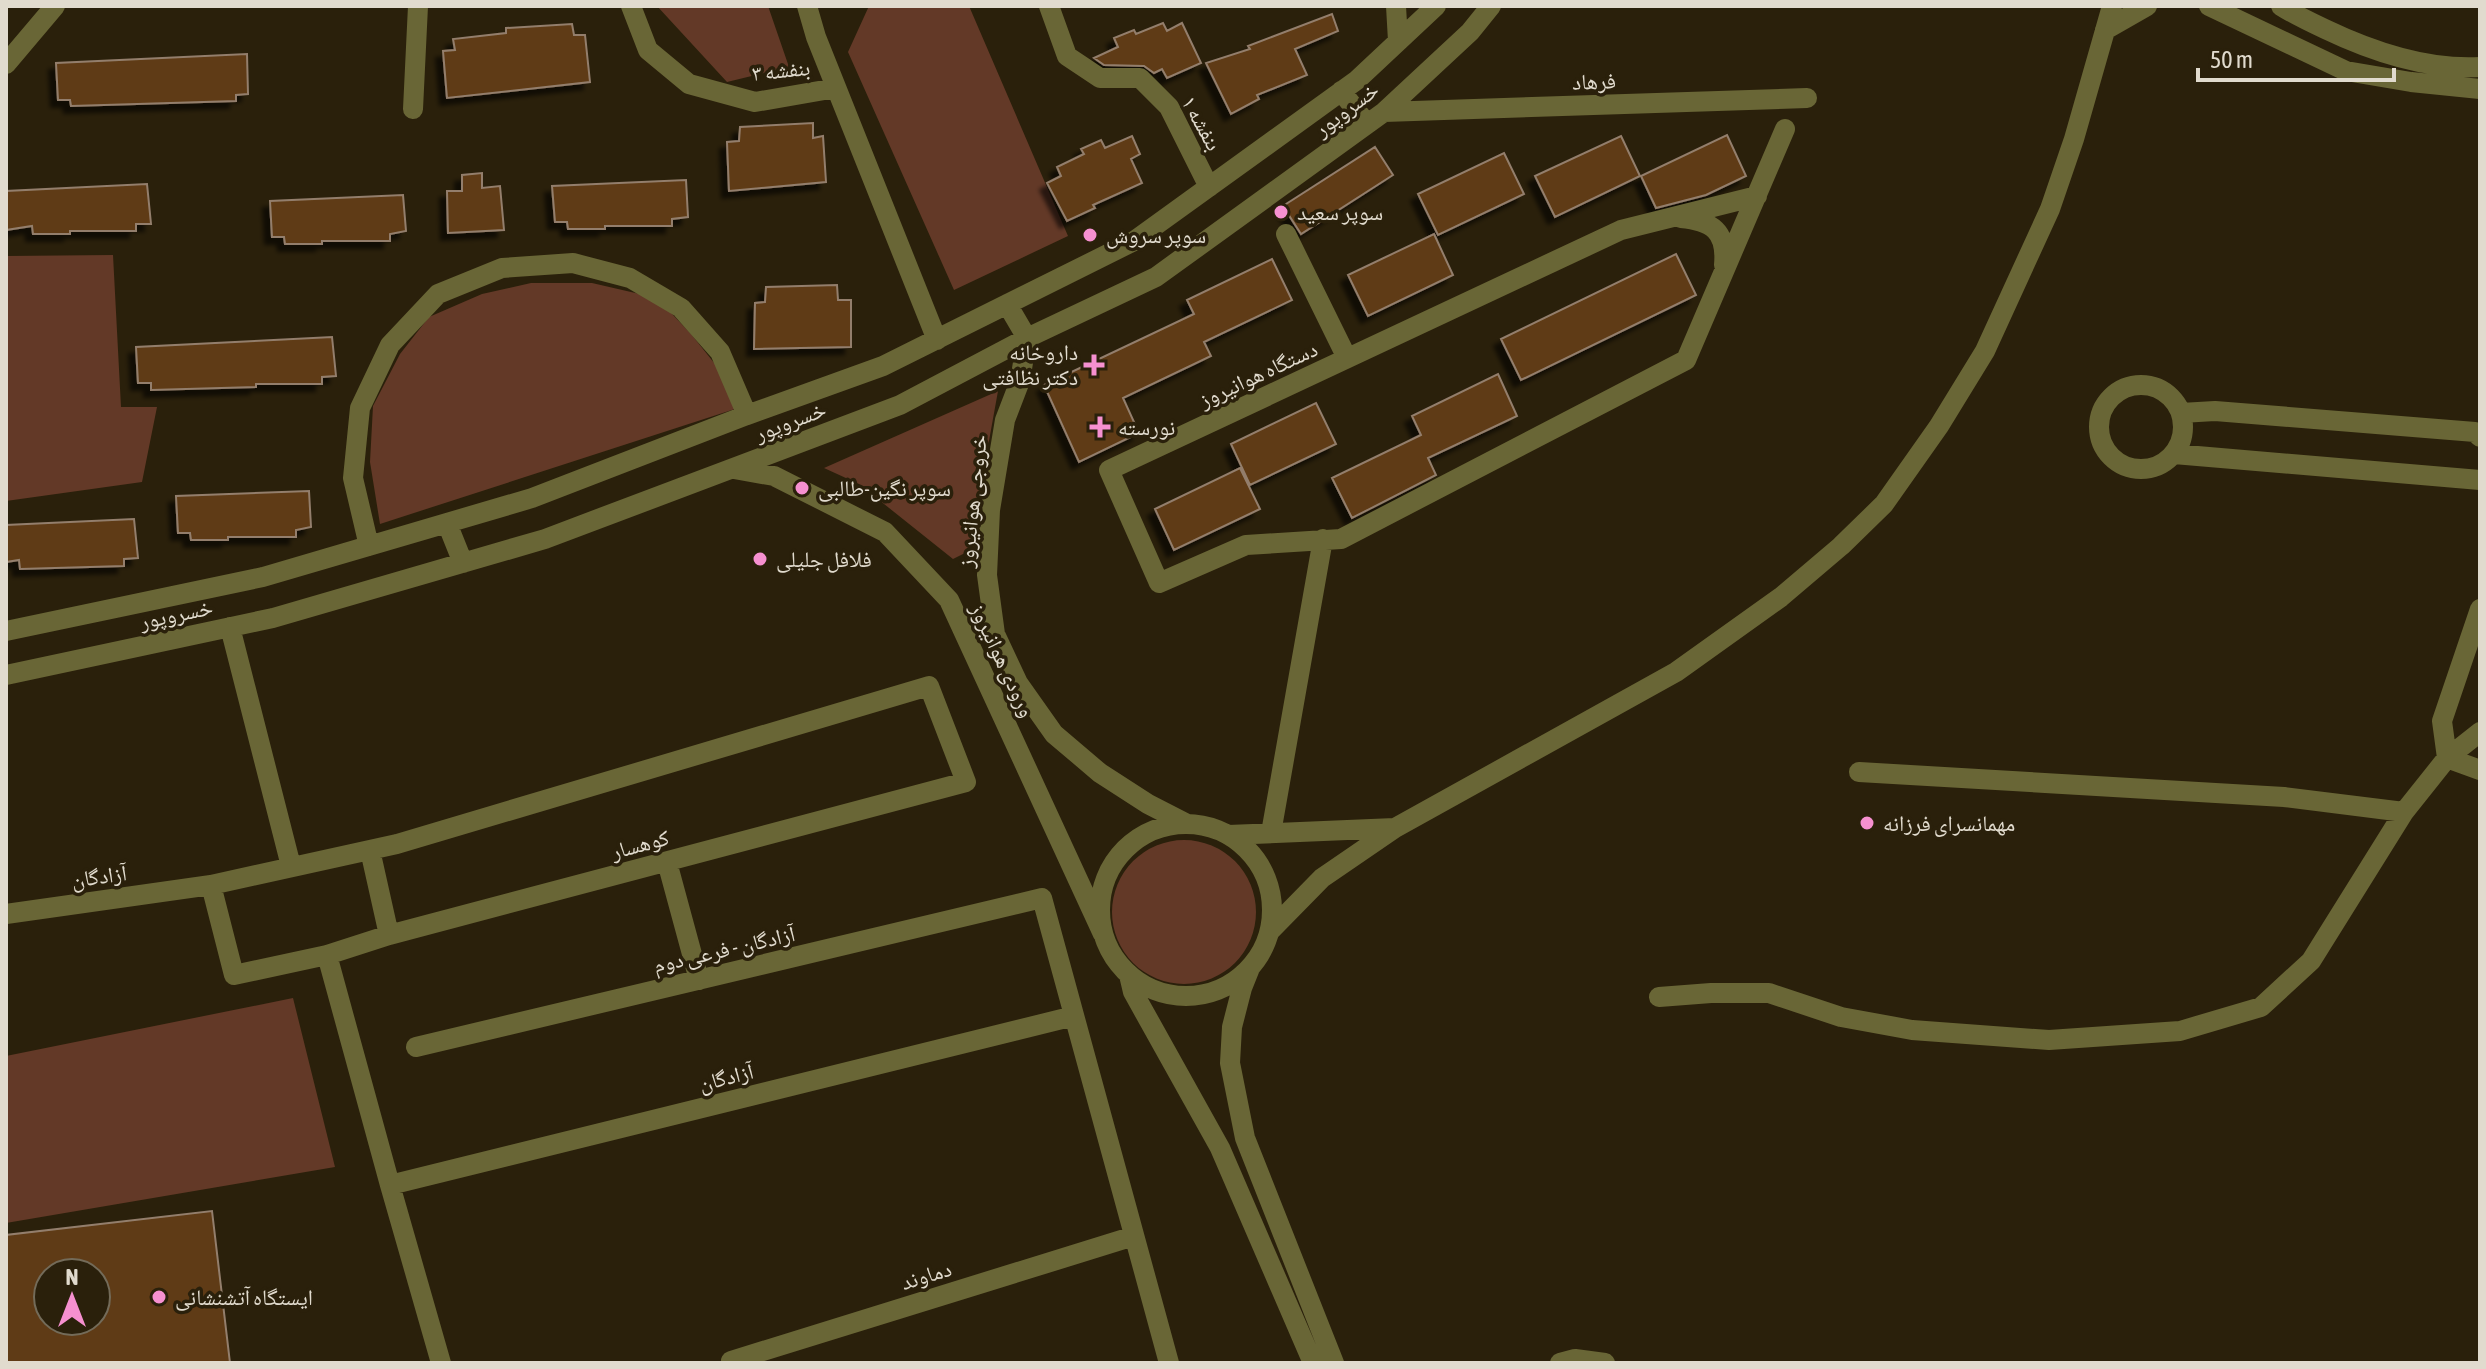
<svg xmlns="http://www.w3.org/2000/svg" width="2486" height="1369" font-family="'Asap Condensed','Noto Naskh Arabic',sans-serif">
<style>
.green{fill:#633927}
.building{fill:#5f3b14;stroke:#937e6c;stroke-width:2;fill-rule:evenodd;filter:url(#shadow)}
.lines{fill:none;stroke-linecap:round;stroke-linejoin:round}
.minor{stroke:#696636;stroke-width:20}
.poi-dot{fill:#f690d0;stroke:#2a200b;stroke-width:3}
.labels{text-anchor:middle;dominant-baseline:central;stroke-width:7;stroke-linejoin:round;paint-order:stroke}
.street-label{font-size:22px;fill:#e1dbce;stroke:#2a200b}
.poi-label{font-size:22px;fill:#e1dbce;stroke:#2a200b;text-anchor:start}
</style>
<defs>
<filter id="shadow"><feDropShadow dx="-7" dy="7" stdDeviation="2" flood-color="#0009"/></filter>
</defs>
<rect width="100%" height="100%" fill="#2a200b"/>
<!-- green -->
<path class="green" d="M 657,6 L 768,6 L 789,67 L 727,82 Z
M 869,6 L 969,6 L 1068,236 L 954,290 L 848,52 Z
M 113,255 L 121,407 L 157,407 L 142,482 L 6,501 L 6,256 Z
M 531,283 L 592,283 L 657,298 L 691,334 L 719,369 L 735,409 L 380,524 L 370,462 L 373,406 L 400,354 L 429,317 L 482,294 Z
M 998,391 L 985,463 L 975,548 L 953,559 L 859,484 L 824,468 Z
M1112 912a72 72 0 1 1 144 0a72 72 0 1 1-144 0Z
M 293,998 L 335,1167 L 6,1223 L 6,1056 Z"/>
<!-- building -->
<path class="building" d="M 1332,14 L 1338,31 L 1295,49 L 1307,75 L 1257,95 L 1259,99 L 1231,114 L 1206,63 L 1250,49 L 1248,46 Z
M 1163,23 L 1167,31 L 1182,23 L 1201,63 L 1167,78 L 1162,69 L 1154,73 L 1144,66 L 1104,65 L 1094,58 L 1118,47 L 1114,38 L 1134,30 L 1136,34 Z
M 572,24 L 574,35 L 585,35 L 590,82 L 447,98 L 443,51 L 455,50 L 453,39 L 506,33 L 506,28 Z
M 247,54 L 248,94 L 236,95 L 236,101 L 71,106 L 70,100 L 58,100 L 56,63 Z
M 813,123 L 813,138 L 823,136 L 826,182 L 729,191 L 727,142 L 739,141 L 740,127 Z
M 1727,135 L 1746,176 L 1706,195 L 1656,208 L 1641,176 Z
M 1132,136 L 1140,154 L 1131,159 L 1142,183 L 1093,205 L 1095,208 L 1067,221 L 1047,183 L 1061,176 L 1057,167 L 1084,154 L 1081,149 L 1101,140 L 1105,148 Z
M 1621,136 L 1640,176 L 1555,217 L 1535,176 Z
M 1375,147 L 1393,175 L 1301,234 L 1283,206 Z
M 1504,153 L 1524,194 L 1438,235 L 1418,194 Z
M 482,173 L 482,188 L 500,186 L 504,230 L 448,233 L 447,191 L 462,191 L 462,175 Z
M 686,180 L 688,217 L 672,219 L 672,226 L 605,226 L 605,229 L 568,229 L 567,222 L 555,222 L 552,186 Z
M 147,184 L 151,224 L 136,224 L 136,231 L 70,231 L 70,234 L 33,234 L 32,226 L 6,230 L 6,191 Z
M 403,195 L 406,231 L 390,234 L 390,241 L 322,241 L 322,244 L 285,244 L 284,237 L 272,237 L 270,201 Z
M 1434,234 L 1453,275 L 1368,316 L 1348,275 Z
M 1676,254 L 1696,295 L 1521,380 L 1501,339 Z
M 1272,259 L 1292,300 L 1204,342 L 1211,356 L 1123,398 L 1139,433 L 1079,462 L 1044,385 L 1194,314 L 1187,300 Z
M 837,285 L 838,300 L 851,300 L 851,347 L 754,349 L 755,303 L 765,302 L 766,287 Z
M 332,337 L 336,376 L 322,377 L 322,384 L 256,384 L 256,387 L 151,390 L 151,383 L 138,383 L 136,347 Z
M 1498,374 L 1517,416 L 1428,458 L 1436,475 L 1352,518 L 1332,478 L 1421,435 L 1412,416 Z
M 1316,403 L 1336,444 L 1250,485 L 1231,444 Z
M 1240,468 L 1260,509 L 1174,550 L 1155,509 Z
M 309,491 L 311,527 L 296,530 L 296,537 L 228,537 L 228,540 L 191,540 L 190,533 L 178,533 L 176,496 Z
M 134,519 L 138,558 L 124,559 L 124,566 L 20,569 L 19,560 L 6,562 L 6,525 Z
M 212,1211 L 230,1363 L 6,1363 L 6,1235 ZM 48,1273 L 96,1273 L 96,1321 L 48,1321 Z"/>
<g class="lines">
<!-- minor -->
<path class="minor" d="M 631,6 L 648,50 L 689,84 L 755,102 L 836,88
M 807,6 L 816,37 L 937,340
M 1049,6 L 1067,56 L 1100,78 L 1140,78 L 1169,107 L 1209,187
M 1396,6 L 1398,41
M 2209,6 L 2346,71 L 2411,82 L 2480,89
M 2281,6 C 2295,15 2310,22 2325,29 C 2373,52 2426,70 2480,67
M 2105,30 L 2147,6
M 6,64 L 55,6
M 1341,91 L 1367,124
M 413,109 L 418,6
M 1384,112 L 1807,98
M 1757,196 L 1621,230 L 1109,470 L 1159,583 L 1246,545 L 1341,539 L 1686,360 L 1785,129
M 1681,218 C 1712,221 1727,231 1724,265
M 1286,234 L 1347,358
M 1007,304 L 1027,338 L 1020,381 L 1005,420 L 990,510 L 987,575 L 995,634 L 1018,683 L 1054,734 L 1100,773 L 1148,804 L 1187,824
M2099 427a42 42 0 1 1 84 0a42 42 0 1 1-84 0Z
M 2181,413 L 2215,411 L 2475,432 L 2480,437
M 2174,454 L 2480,480
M 734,469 L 774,476 L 885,532 L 949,600 L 1103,934
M 447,523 L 463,563
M 369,546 L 353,478 L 360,408 L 390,345 L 438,294 L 502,268 L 573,263 L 630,278 L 681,308 L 720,352 L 747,415
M 230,627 L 291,866
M 6,631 L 263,577 L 532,498 L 747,415 L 883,366 L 1134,241 L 1357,80 L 1436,6
M 6,675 L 273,618 L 545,539 L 900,405 L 1027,338 L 1156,277 L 1384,112 L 1470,32 L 1491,6
M 2447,758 L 2442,721 L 2480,609
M 2447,758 L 2480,770
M 1859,772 L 2284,797 L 2404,812
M1100 910a86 86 0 1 1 172 0a86 86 0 1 1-172 0Z
M 1271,833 L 1323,539
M 1228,835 L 1395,828
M 370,850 L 389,935
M 667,862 L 699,980
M 6,914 L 211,885 L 397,844 L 929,686 L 966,782 L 389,935 L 327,955 L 234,975 L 211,885
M 1270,931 L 1322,878 L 1395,828 L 1676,672 L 1781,597 L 1841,546 L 1884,504 L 1939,426 L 1985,351 L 2050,209 L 2074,139 L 2112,6
M 327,955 L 390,1185 L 441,1363
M 1250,968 L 1242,988 L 1232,1027 L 1230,1063 L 1245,1138 L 1334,1363
M 1129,975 L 1133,992 L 1220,1148 L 1313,1363
M 1659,997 L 1711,993 L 1769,993 L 1841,1017 L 1912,1030 L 2049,1040 L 2180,1031 L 2261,1007 L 2311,961 L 2404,812 L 2447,758 L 2480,732
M 416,1047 L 1042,898 L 1169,1363
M 390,1185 L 1074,1016
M 731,1361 L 1134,1236
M 1560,1363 L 1575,1359 L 1605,1363"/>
</g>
<!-- markers -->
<g class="poi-dot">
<circle cx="1281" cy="212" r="8"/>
<circle cx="1090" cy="235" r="8"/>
<path d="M1090 353h8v8h8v8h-8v8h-8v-8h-8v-8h8z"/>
<path d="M1096 415h8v8h8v8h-8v8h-8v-8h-8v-8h8z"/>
<circle cx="802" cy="488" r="8"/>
<circle cx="760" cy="559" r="8"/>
<circle cx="1867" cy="823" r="8"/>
<circle cx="159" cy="1297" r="8"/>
</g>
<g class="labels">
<!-- street labels -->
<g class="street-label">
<text transform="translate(781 70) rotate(-6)">بنفشه ۳</text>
<text transform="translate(1594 81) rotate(-2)">فرهاد</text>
<text transform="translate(1346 109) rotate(-37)">خسروپور</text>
<text transform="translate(1202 123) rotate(61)">بنفشه ۱</text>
<text transform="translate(1258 374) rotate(-25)">دستگاه هوانیروز</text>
<text transform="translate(790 421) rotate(-21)">خسروپور</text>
<text transform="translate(972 501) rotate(-84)">خروجی هوانیروز</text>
<text transform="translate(176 614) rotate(-12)">خسروپور</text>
<text transform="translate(1003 660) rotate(65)">ورودی هوانیروز</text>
<text transform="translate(640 844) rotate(-15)">کوهسار</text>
<text transform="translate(99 876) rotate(-8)">آزادگان</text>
<text transform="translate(724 949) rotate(-13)">آزادگان - فرعی دوم</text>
<text transform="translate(726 1077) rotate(-14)">آزادگان</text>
<text transform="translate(926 1275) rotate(-17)">دماوند</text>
</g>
<!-- poi labels -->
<g class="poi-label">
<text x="1297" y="212">سوپر سعید</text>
<text x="1106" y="235">سوپر سروش</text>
<text x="1078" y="352" text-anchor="end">داروخانه<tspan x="1078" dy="25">دکتر نظافتی</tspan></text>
<text x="1118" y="427">نورسته</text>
<text x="818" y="488">سوپر نگین-طالبی</text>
<text x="776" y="559">فلافل جلیلی</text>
<text x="1883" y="823">مهمانسرای فرزانه</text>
<text x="175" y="1297">ایستگاه آتشنشانی</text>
</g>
</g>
<!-- border -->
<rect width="2486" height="1369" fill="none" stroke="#e1dbce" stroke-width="16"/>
<!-- north arrow -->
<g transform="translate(72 1297)"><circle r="38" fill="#2a200b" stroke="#736b59" stroke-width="2"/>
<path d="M0-6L14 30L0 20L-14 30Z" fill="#f690d0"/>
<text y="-12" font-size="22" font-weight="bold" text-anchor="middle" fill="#e1dbce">N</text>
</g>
<!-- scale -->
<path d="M2198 68v12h196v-12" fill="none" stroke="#e1dbce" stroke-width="4"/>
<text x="2210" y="68" font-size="24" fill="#e1dbce" stroke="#2a200b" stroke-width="6" paint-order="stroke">50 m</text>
</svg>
